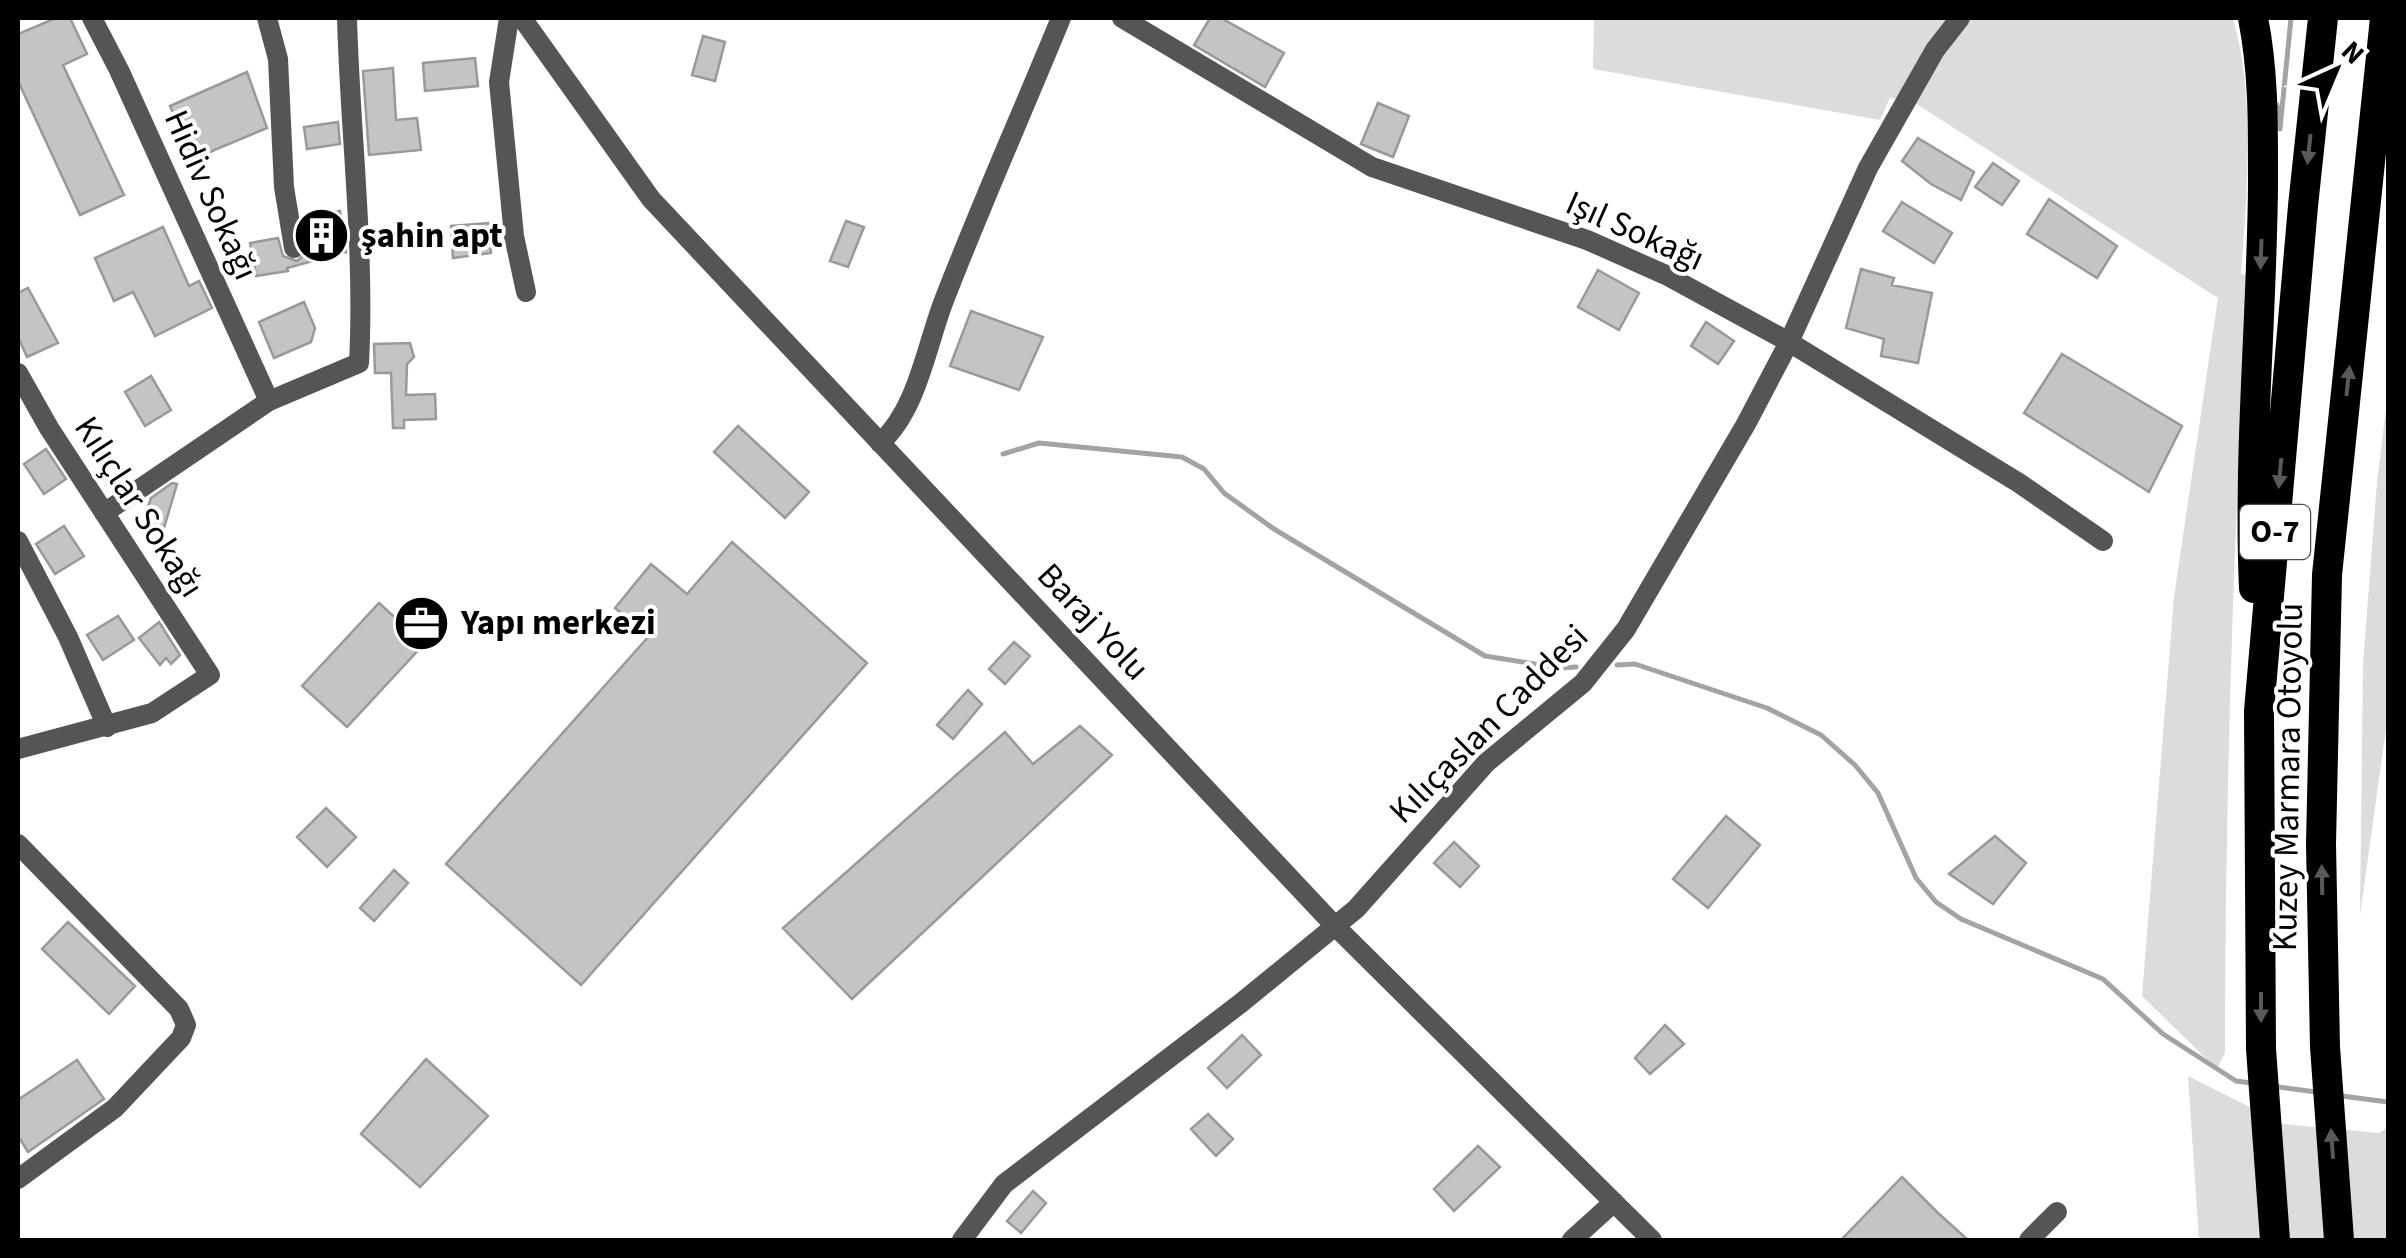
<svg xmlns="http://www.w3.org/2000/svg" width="2406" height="1258" font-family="'Source Sans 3',sans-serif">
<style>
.grass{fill:#dcdcdc}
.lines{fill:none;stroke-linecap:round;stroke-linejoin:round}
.stream{stroke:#a3a3a3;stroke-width:5}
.building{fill:#c4c4c4;stroke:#999;stroke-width:2.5}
.minor{stroke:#555;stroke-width:20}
.highway{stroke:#000;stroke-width:30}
.oneway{fill:#595959}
.labels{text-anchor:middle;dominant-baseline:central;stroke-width:8;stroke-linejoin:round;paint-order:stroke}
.shield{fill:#fff;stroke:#4c4c4c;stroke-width:2.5}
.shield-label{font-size:32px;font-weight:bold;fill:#000}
.street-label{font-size:35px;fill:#000;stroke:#fff}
.poi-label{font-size:35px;font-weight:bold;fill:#000;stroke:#fff;text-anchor:start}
</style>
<rect width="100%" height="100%" fill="#fff"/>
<!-- grass -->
<path class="grass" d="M 1594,18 L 2233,18 C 2256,100 2247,191 2241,274 L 2247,276 C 2234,535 2225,793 2225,1053 L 2217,1069 L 2142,996 L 2174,597 L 2218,298 L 1915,103 L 1890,98 L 1880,120 L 1593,69 Z
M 2388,392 L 2388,715 L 2360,915 L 2363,664 L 2377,482 Z
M 2188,1076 L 2283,1124 L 2379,1133 L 2388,1127 L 2388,1240 L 2199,1240 Z"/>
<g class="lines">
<!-- stream -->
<path class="stream" d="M 2277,105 L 2280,129 L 2291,18
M 1003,454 L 1039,443 L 1182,457 L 1204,469 L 1224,493 L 1274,529 L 1485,656 L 1560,668 L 1576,667
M 1617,665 L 1635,664 L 1767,708 L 1821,735 L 1855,765 L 1878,793 L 1916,878 L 1936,902 L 1961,919 L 2103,979 L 2163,1034 L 2236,1081 L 2251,1083
M 2272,1086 L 2316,1092
M 2342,1096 L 2388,1102"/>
</g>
<!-- building -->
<path class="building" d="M 56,18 L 70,18 L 87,54 L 63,65 L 124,195 L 80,215 L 18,81 L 18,34 Z
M 1210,18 L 1221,18 L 1284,53 L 1265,87 L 1194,45 Z
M 703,36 L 725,42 L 715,81 L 692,75 Z
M 475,58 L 478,86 L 425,91 L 423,63 Z
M 393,68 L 396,120 L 417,118 L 421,150 L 369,155 L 363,71 Z
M 247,72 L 267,128 L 193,159 L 170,106 Z
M 1378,103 L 1409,116 L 1393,157 L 1361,144 Z
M 338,122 L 340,144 L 307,149 L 304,127 Z
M 1918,138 L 1974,172 L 1961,200 L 1931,184 L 1902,161 Z
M 1993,163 L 2019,181 L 2002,205 L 1975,187 Z
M 2049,199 L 2117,246 L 2097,278 L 2027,234 Z
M 1902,202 L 1952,233 L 1934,263 L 1883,231 Z
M 340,211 L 346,252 L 287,268 L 288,271 L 256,276 L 250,243 L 278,238 L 283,256 L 297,261 L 307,252 L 303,219 Z
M 846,221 L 864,227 L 848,267 L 830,261 Z
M 489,223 L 491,253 L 453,258 L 451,226 Z
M 163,227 L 189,286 L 199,281 L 212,308 L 155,336 L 133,292 L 114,301 L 95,258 Z
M 1861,269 L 1894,278 L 1892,285 L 1932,293 L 1918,363 L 1881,356 L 1884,339 L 1846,328 Z
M 1598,270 L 1639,293 L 1619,330 L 1578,307 Z
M 28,288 L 58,343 L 27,357 L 18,337 L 18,293 Z
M 304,302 L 315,328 L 311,342 L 274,358 L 259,322 Z
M 971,311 L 1043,337 L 1019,390 L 950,366 Z
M 1706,322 L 1734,341 L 1718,364 L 1691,346 Z
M 410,343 L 414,357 L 407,364 L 406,395 L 435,394 L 436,419 L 404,420 L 404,428 L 393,428 L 391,373 L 375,373 L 374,344 Z
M 2062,354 L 2182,426 L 2149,492 L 2024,413 Z
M 151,376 L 171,410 L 145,426 L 125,392 Z
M 738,426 L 809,492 L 785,518 L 714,452 Z
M 46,449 L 66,479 L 44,494 L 24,464 Z
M 172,483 L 177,484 L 164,528 L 143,522 L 151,498 Z
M 64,526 L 84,556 L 55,574 L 36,544 Z
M 732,542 L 867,663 L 581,985 L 446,864 L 649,636 L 615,608 L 651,564 L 687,594 Z
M 379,603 L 424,644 L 347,727 L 302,686 Z
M 118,616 L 134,640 L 103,660 L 87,635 Z
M 159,622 L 180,655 L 171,664 L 166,658 L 160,665 L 139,638 Z
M 1014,642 L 1030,656 L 1005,684 L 989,669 Z
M 968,690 L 982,704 L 953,739 L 937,725 Z
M 1080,726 L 1112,755 L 852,999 L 783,928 L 1005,732 L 1033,764 Z
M 326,808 L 356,837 L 327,867 L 297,837 Z
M 1726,816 L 1760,845 L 1708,908 L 1673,879 Z
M 1995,836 L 2026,863 L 1993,904 L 1949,874 Z
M 1454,842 L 1479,866 L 1460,887 L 1434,863 Z
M 394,870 L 408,883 L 374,921 L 360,908 Z
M 68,922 L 135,986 L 109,1014 L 42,949 Z
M 1665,1025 L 1684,1044 L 1650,1074 L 1635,1058 Z
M 1242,1035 L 1261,1055 L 1227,1088 L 1208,1068 Z
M 426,1059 L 488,1116 L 420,1187 L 361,1134 Z
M 77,1060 L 104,1099 L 28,1152 L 18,1136 L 18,1100 Z
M 1208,1114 L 1233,1139 L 1216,1156 L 1191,1129 Z
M 1478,1146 L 1500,1167 L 1454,1211 L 1434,1189 Z
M 1902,1177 L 1938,1213 L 1968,1240 L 1841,1240 Z
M 1033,1191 L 1046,1203 L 1021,1233 L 1007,1221 Z"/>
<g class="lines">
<!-- minor -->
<path class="minor" d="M 92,18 L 119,70 L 269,401
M 267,18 L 278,59 L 284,187 L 294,248
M 509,18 L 499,82 L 514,236 L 526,292
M 522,18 L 651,199 L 1335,926 L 1652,1240
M 1122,18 L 1372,167 L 1587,240 L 1666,275 L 1789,342 L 2019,483 L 2103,541
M 18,373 L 49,428 L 210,675 L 152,713 L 18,749
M 880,443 C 917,410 926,348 943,303 C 980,207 1022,113 1061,18
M 104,513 L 269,401 L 359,363 C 365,248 350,132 347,18
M 18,541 L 68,637 L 107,727
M 18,844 L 179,1009 L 186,1025 L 181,1038 L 115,1108 L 18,1179
M 962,1240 L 1004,1184 L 1241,1003 L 1356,909 L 1486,763 L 1583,683 L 1626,629 L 1746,424 L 1789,342 L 1868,168 L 1935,50 L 1960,18
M 1572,1240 L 1614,1202
M 2029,1240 L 2057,1212"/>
<!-- highway -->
<path class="highway" d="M 2253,18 C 2264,73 2263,128 2263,184 C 2262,319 2248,454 2254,588
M 2275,1240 L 2261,1049 L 2259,711 L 2303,206 L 2323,18
M 2339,1240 L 2325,1047 L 2321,844 L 2327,575 L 2385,18"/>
</g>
<!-- one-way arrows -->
<defs><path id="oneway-solid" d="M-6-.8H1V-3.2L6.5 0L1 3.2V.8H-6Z" transform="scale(2.5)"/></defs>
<g class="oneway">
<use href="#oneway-solid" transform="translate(2309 149) rotate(96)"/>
<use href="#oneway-solid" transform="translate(2261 254) rotate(92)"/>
<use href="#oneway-solid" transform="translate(2348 381) rotate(-84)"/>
<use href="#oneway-solid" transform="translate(2280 473) rotate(95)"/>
<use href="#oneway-solid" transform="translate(2322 880) rotate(-91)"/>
<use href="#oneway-solid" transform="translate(2261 1007) rotate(90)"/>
<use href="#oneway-solid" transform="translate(2332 1144) rotate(-94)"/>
</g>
<!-- icons -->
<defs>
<symbol id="building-disc" viewBox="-11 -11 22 22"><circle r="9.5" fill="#000" stroke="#fff"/><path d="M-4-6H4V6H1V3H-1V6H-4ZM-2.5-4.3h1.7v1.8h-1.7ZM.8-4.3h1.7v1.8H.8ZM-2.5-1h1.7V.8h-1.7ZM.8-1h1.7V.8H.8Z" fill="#fff"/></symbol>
<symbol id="office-disc" viewBox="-11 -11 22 22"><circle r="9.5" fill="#000" stroke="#fff"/><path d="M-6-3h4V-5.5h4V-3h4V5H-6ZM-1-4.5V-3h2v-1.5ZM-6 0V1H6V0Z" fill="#fff"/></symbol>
</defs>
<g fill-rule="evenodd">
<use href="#building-disc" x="290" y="204" width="63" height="63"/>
<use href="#office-disc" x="390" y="592" width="63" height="63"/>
</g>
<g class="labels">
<!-- shield labels -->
<rect class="shield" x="2240" y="505" width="70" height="54" rx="8"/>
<g class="shield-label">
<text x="2275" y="532">O-7</text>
</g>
<!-- street labels -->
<g class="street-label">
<text transform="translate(211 195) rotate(66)">Hidiv Sokağı</text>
<text transform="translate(1635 231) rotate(24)">Işıl Sokağı</text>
<text transform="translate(139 507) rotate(57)">Kılıçlar Sokağı</text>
<text transform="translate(1093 622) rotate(47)">Baraj Yolu</text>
<text transform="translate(1489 724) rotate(-45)">Kılıçaslan Caddesi</text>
<text transform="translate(2288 777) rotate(-89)">Kuzey Marmara Otoyolu</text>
</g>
<!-- poi labels -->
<g class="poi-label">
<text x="361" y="236">şahin apt</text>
<text x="461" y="623">Yapı merkezi</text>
</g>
</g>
<!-- border -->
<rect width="2406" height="1258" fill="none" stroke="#000000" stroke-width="40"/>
<!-- north arrow -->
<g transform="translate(2336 70) rotate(44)" stroke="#ffffff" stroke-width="8" paint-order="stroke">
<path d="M0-8L18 38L0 25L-18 38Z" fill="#000000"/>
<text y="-15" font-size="28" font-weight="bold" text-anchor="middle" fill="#000000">N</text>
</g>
</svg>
